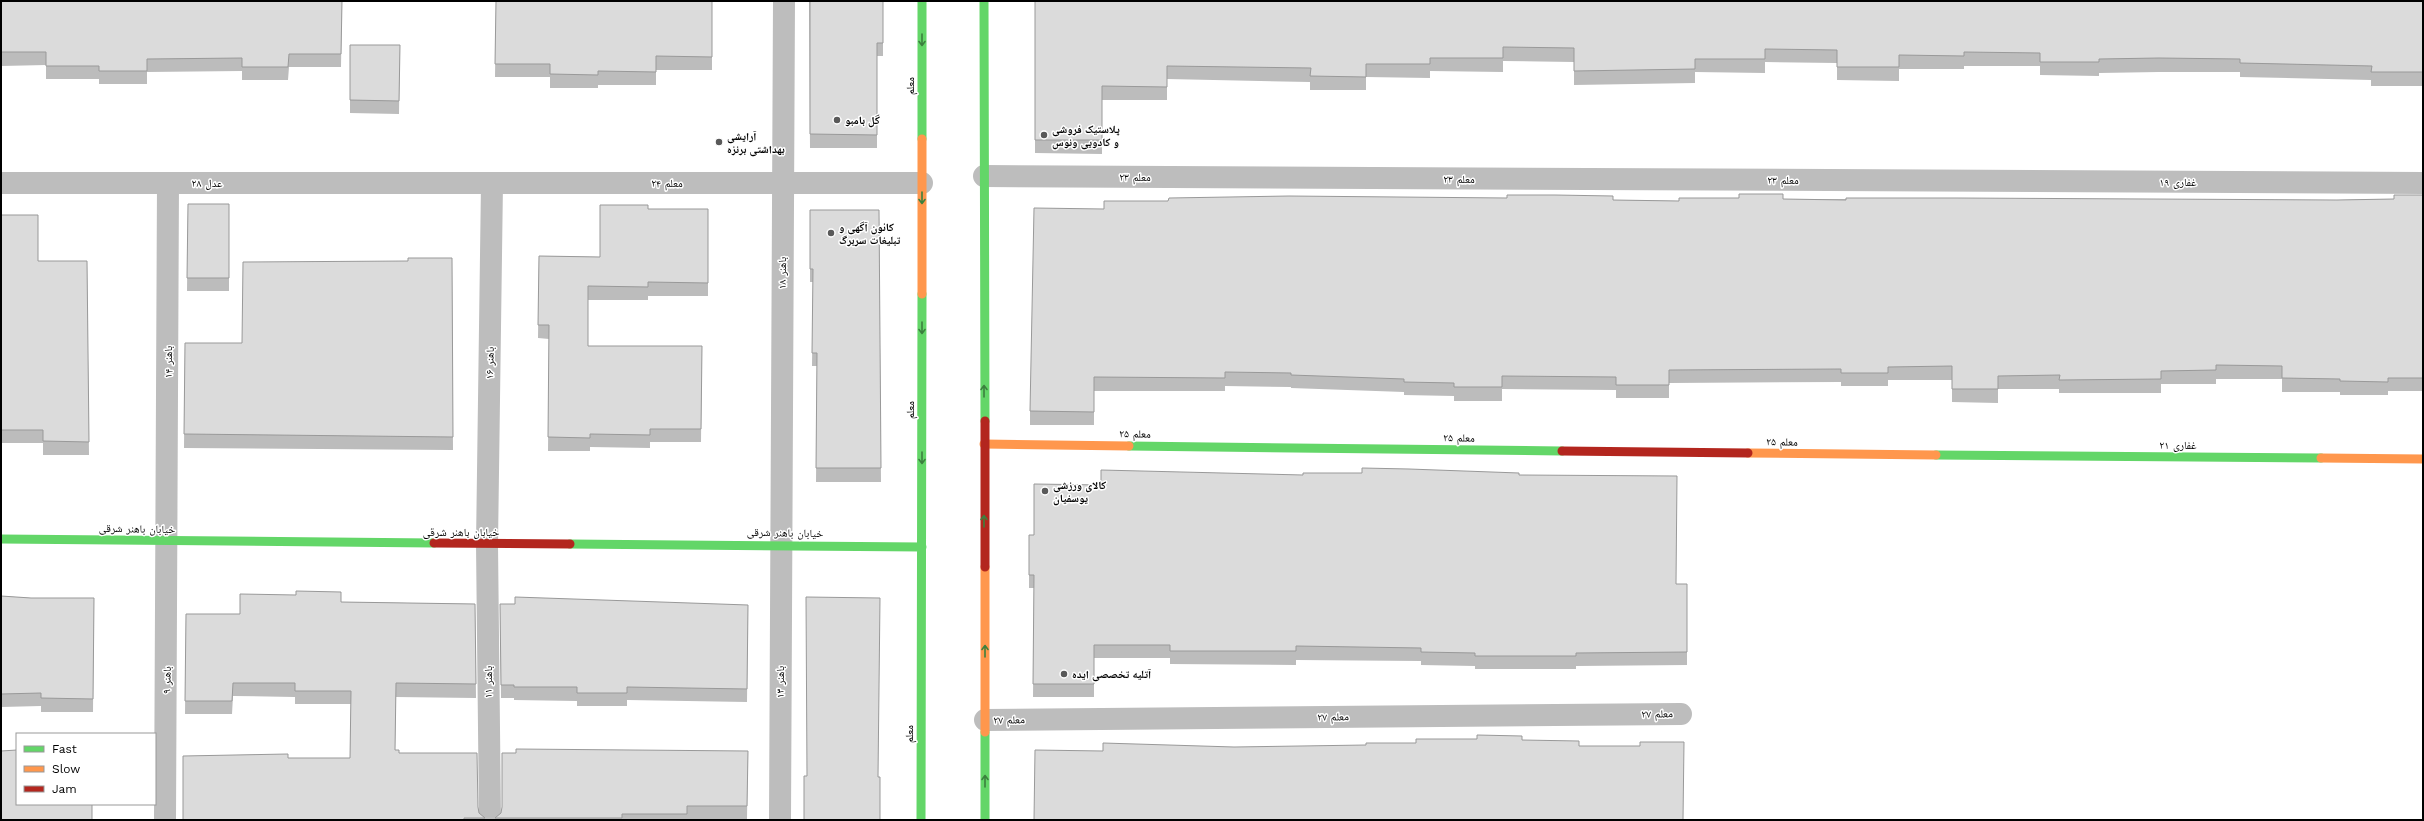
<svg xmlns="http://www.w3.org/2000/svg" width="2424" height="821" font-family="'Work Sans','Noto Naskh Arabic',sans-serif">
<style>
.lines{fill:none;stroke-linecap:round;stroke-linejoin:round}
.street{stroke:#bdbdbd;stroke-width:22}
.fast{stroke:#63d668;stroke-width:9}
.slow{stroke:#ff974d;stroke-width:9}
.jam{stroke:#b3261e;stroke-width:9}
.wall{fill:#bcbcbc}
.building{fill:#dbdbdb;stroke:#999}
.oneway{stroke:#3b803e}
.poi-dot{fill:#595959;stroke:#fff;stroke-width:1.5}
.labels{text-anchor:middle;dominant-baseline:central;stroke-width:3;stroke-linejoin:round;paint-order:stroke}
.street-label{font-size:11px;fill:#000;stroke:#fff}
.poi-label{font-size:11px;font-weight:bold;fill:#000;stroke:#fff;text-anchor:start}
</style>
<rect width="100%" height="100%" fill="#fff"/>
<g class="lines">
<!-- street -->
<path class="street" d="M 984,176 L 2423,183
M 1,183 L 922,183
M 985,720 L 1681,714
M 165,820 L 168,183
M 490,820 L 487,544 L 492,183
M 780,820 L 784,1"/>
<!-- fast -->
<path class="fast" d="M 984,1 L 985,421
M 922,139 L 922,1
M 1129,446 L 1562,451
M 1936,455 L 2321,458
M 1,539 L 434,543
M 570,544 L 922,547
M 985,732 L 985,820
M 921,820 L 922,294"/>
<!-- slow -->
<path class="slow" d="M 922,294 L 922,139
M 984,444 L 1129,446
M 1748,453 L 1936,455
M 2321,458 L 2423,459
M 985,567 L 985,732"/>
<!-- jam -->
<path class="jam" d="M 985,421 L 985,567
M 1562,451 L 1748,453
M 434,543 L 570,544"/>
</g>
<!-- wall -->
<path class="wall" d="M 1,1 L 342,1 L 341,67 L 289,67 L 288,80 L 242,80 L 242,71 L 147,72 L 147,84 L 99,84 L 99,79 L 46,79 L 46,65 L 1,66 Z
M 496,1 L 712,1 L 712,70 L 656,70 L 656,85 L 598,85 L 598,88 L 550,88 L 550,77 L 495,77 Z
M 809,1 L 883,1 L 883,56 L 877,56 L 877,148 L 810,148 Z
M 1035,1 L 2423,1 L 2423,86 L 2371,86 L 2371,80 L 2240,77 L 2240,72 L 2159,72 L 2099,73 L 2099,76 L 2040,75 L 2040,66 L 1964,66 L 1964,69 L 1899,69 L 1899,81 L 1837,80 L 1837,63 L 1765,62 L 1765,73 L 1695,72 L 1695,83 L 1574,85 L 1574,62 L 1503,61 L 1503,72 L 1430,71 L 1430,78 L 1366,77 L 1366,90 L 1310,90 L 1310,82 L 1167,79 L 1167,100 L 1102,100 L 1102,154 L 1035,153 Z
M 350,45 L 400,45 L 399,114 L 350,113 Z
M 2423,195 L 2423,391 L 2388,391 L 2388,395 L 2340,395 L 2340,392 L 2282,392 L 2282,379 L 2216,379 L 2216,384 L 2161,384 L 2161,393 L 2059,393 L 2059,389 L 1998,389 L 1998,403 L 1952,402 L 1952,380 L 1888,380 L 1888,386 L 1841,386 L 1841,382 L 1669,383 L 1669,398 L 1616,398 L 1616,390 L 1502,389 L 1502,401 L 1454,401 L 1454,396 L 1404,395 L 1404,392 L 1291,388 L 1291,387 L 1225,386 L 1225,391 L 1094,391 L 1094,425 L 1030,425 L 1030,411 L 1104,209 L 1168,201 L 1613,200 L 1679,201 L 1783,199 L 2337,200 L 2394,199 Z
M 188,204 L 229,204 L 229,291 L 187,291 Z
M 648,209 L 708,209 L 708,296 L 648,296 L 648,300 L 588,300 L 588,346 L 702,346 L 701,442 L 650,442 L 650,448 L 590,447 L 590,451 L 548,451 L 549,339 L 538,338 L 539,256 L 600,257 Z
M 810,210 L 879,210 L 881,482 L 816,482 L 817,366 L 812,366 L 813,282 L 810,282 Z
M 1,215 L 38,261 L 87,261 L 89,455 L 43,455 L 43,443 L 1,443 Z
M 452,258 L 453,450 L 184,448 L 185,343 L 242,343 L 408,261 Z
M 1303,475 L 1519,475 L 1676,584 L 1687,584 L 1687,665 L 1576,666 L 1576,669 L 1475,669 L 1475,666 L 1421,665 L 1421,661 L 1296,660 L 1296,665 L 1170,664 L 1170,658 L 1094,658 L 1094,697 L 1033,697 L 1034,588 L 1029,588 L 1029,535 L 1034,535 L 1101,485 Z
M 1,596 L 31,598 L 94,598 L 93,712 L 41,712 L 41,706 L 1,707 Z
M 341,602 L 475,604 L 476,698 L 396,697 L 395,750 L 478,807 L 479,813 L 485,818 L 485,820 L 183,820 L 288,758 L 350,758 L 351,704 L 295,704 L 295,697 L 233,696 L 232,714 L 185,714 L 186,614 L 240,614 Z
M 500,604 L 748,605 L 747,702 L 627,700 L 627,706 L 577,706 L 577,701 L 514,700 L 514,698 L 501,698 Z
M 748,751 L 747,819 L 687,819 L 687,820 L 495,820 L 495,818 L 501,813 Z"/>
<!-- building -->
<path class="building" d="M 1,1 L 342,1 L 341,54 L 289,54 L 288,67 L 242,67 L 242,58 L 147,59 L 147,71 L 99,71 L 99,66 L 46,66 L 46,52 L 1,52 Z
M 496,1 L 712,1 L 712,57 L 656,56 L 656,72 L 598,71 L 598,75 L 550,74 L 550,64 L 495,64 Z
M 810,1 L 883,1 L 883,43 L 877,43 L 877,135 L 810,134 Z
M 1035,1 L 2423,1 L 2423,72 L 2371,72 L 2372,66 L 2240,63 L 2240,59 L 2159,58 L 2099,59 L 2099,62 L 2040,62 L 2040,53 L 1964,52 L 1964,56 L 1899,55 L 1899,67 L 1837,67 L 1837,50 L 1765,49 L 1765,59 L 1695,59 L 1695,69 L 1574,71 L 1574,48 L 1503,47 L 1503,58 L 1430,58 L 1430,64 L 1366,64 L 1366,77 L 1310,76 L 1311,68 L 1167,66 L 1167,87 L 1102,86 L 1102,140 L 1035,140 Z
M 350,45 L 400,45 L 399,101 L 350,100 Z
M 1739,194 L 1783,194 L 1783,199 L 1846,200 L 1846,198 L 1957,198 L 2337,200 L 2394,199 L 2394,195 L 2423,195 L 2423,378 L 2388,378 L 2388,382 L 2340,381 L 2340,379 L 2282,378 L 2282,366 L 2216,365 L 2216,370 L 2161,371 L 2161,379 L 2059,380 L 2060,375 L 1998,376 L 1998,389 L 1952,389 L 1952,366 L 1888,367 L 1888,373 L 1841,373 L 1841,369 L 1669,370 L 1669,385 L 1616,385 L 1616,377 L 1502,376 L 1502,387 L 1454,387 L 1454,383 L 1404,382 L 1404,379 L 1291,375 L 1291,373 L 1225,372 L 1225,378 L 1094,377 L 1094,412 L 1030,411 L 1034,208 L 1104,209 L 1104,201 L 1168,201 L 1169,198 L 1289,196 L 1507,198 L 1507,195 L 1555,195 L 1613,196 L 1613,200 L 1679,201 L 1679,198 L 1739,198 Z
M 188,204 L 229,204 L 229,278 L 187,278 Z
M 600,205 L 648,205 L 648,209 L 708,209 L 708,283 L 648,282 L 648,287 L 588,286 L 588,346 L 702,346 L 701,429 L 650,429 L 650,435 L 590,434 L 590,438 L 548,437 L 549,325 L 538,325 L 539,256 L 600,257 Z
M 810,210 L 879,210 L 881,468 L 816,468 L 817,353 L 812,353 L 813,269 L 810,269 Z
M 1,215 L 38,215 L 38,261 L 87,261 L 89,442 L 43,441 L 43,430 L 1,430 Z
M 408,258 L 452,258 L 453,437 L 184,434 L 185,343 L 242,343 L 243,262 L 408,261 Z
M 1362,468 L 1409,469 L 1519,473 L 1519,475 L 1677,476 L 1676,584 L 1687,584 L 1687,652 L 1576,653 L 1576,656 L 1475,656 L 1475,653 L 1421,652 L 1421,648 L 1296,646 L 1296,651 L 1170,651 L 1170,645 L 1094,645 L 1094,684 L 1033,684 L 1034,575 L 1029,575 L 1029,535 L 1034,535 L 1034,484 L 1101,485 L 1101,470 L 1303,475 L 1303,473 L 1362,473 Z
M 296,591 L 341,592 L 341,602 L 475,604 L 476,684 L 396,683 L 395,750 L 399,750 L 399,753 L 477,753 L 478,807 L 479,813 L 485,818 L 464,818 L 464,820 L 183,820 L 183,756 L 288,754 L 288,758 L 350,758 L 351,691 L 295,691 L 295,683 L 233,683 L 232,701 L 185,701 L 186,614 L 240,614 L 240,594 L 296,595 Z
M 1,596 L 31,598 L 94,598 L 93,699 L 41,698 L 41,693 L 1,694 Z
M 515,597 L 748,605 L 747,689 L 627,687 L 627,693 L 577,693 L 577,687 L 514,687 L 514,685 L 501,685 L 500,604 L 515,604 Z
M 806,597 L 880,598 L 878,777 L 880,777 L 880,820 L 804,820 L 804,776 L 807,776 Z
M 1477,735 L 1522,736 L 1522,740 L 1579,741 L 1579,746 L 1640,746 L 1640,742 L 1684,742 L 1683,820 L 1034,820 L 1035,750 L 1103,751 L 1103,743 L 1234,747 L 1366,745 L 1366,743 L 1416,743 L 1416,739 L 1477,739 Z
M 516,749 L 748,751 L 747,806 L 687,806 L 687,814 L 622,814 L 622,818 L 495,818 L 501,813 L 502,807 L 502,753 L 516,753 Z
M 17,750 L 17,804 L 92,804 L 92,820 L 1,820 L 1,751 Z"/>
<!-- one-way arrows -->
<defs><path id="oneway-shaft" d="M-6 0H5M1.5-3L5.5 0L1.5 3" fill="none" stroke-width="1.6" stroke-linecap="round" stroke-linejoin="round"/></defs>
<g class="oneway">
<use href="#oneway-shaft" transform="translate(922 40) rotate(90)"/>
<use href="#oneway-shaft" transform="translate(922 198) rotate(90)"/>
<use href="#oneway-shaft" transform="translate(922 328) rotate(90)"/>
<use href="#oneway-shaft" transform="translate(984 391) rotate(-90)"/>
<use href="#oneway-shaft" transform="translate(922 458) rotate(90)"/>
<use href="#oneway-shaft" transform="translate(984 521) rotate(-90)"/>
<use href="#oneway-shaft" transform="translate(985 651) rotate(-90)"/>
<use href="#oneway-shaft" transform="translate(985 781) rotate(-90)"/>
</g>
<!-- markers -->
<g class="poi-dot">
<circle cx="837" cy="120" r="4"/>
<circle cx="1044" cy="135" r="4"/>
<circle cx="719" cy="142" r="4"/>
<circle cx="831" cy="233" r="4"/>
<circle cx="1045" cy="491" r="4"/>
<circle cx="1064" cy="674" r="4"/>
</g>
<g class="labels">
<!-- street labels -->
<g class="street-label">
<text transform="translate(910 86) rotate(-90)">معلم</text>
<text x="1135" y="177">معلم ۲۳</text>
<text x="1459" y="179">معلم ۲۳</text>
<text x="1783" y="180">معلم ۲۳</text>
<text x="2178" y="182">غفاری ۱۹</text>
<text x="207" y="183">عدل ۲۸</text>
<text x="667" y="183">معلم ۲۴</text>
<text transform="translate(782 273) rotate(-90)">باهنر ۱۸</text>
<text transform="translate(168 362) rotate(-90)">باهنر ۱۴</text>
<text transform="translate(490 363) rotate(-89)">باهنر ۱۶</text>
<text transform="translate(910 410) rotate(-90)">معلم</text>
<text transform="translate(1135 434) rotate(1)">معلم ۲۵</text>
<text transform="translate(1459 438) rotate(1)">معلم ۲۵</text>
<text transform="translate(1782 442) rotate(1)">معلم ۲۵</text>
<text x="2178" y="445">غفاری ۲۱</text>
<text transform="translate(137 529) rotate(1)">خیابان باهنر شرقی</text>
<text x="461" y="532">خیابان باهنر شرقی</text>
<text transform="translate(785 533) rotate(1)">خیابان باهنر شرقی</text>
<text transform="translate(167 680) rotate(-89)">باهنر ۹</text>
<text transform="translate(488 682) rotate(-90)">باهنر ۱۱</text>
<text transform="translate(780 682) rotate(-90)">باهنر ۱۳</text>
<text transform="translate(1657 714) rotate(-1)">معلم ۲۷</text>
<text transform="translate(1333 717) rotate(-1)">معلم ۲۷</text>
<text transform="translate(1009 720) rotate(-1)">معلم ۲۷</text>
<text transform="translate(909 734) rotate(-90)">معلم</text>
</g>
<!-- poi labels -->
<g class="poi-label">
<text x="845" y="120">گل بامبو</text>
<text x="1052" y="129">پلاستیک فروشی<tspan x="1052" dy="13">و کادویی ونوس</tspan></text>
<text x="727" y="136">آرایشی<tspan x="727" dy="13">بهداشتی برنزه</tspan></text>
<text x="839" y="227">کانون آگهی و<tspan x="839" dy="13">تبلیغات سربرگ</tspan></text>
<text x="1053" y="485">کالای ورزشی<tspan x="1053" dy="13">یوسفیان</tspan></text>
<text x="1072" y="674">آتلیه تخصصی ایده</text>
</g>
</g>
<!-- border -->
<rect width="2424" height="821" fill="none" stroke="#000000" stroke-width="4"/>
<!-- legend -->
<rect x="16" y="733" width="140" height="72" fill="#ffffff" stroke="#999999"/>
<rect x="24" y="746" width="20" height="6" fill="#63d668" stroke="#999999"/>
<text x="52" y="753" font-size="12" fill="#000000">Fast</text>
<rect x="24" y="766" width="20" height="6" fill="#ff974d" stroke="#999999"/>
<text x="52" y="773" font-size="12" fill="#000000">Slow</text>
<rect x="24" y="786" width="20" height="6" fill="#b3261e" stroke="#999999"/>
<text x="52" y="793" font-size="12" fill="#000000">Jam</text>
</svg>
